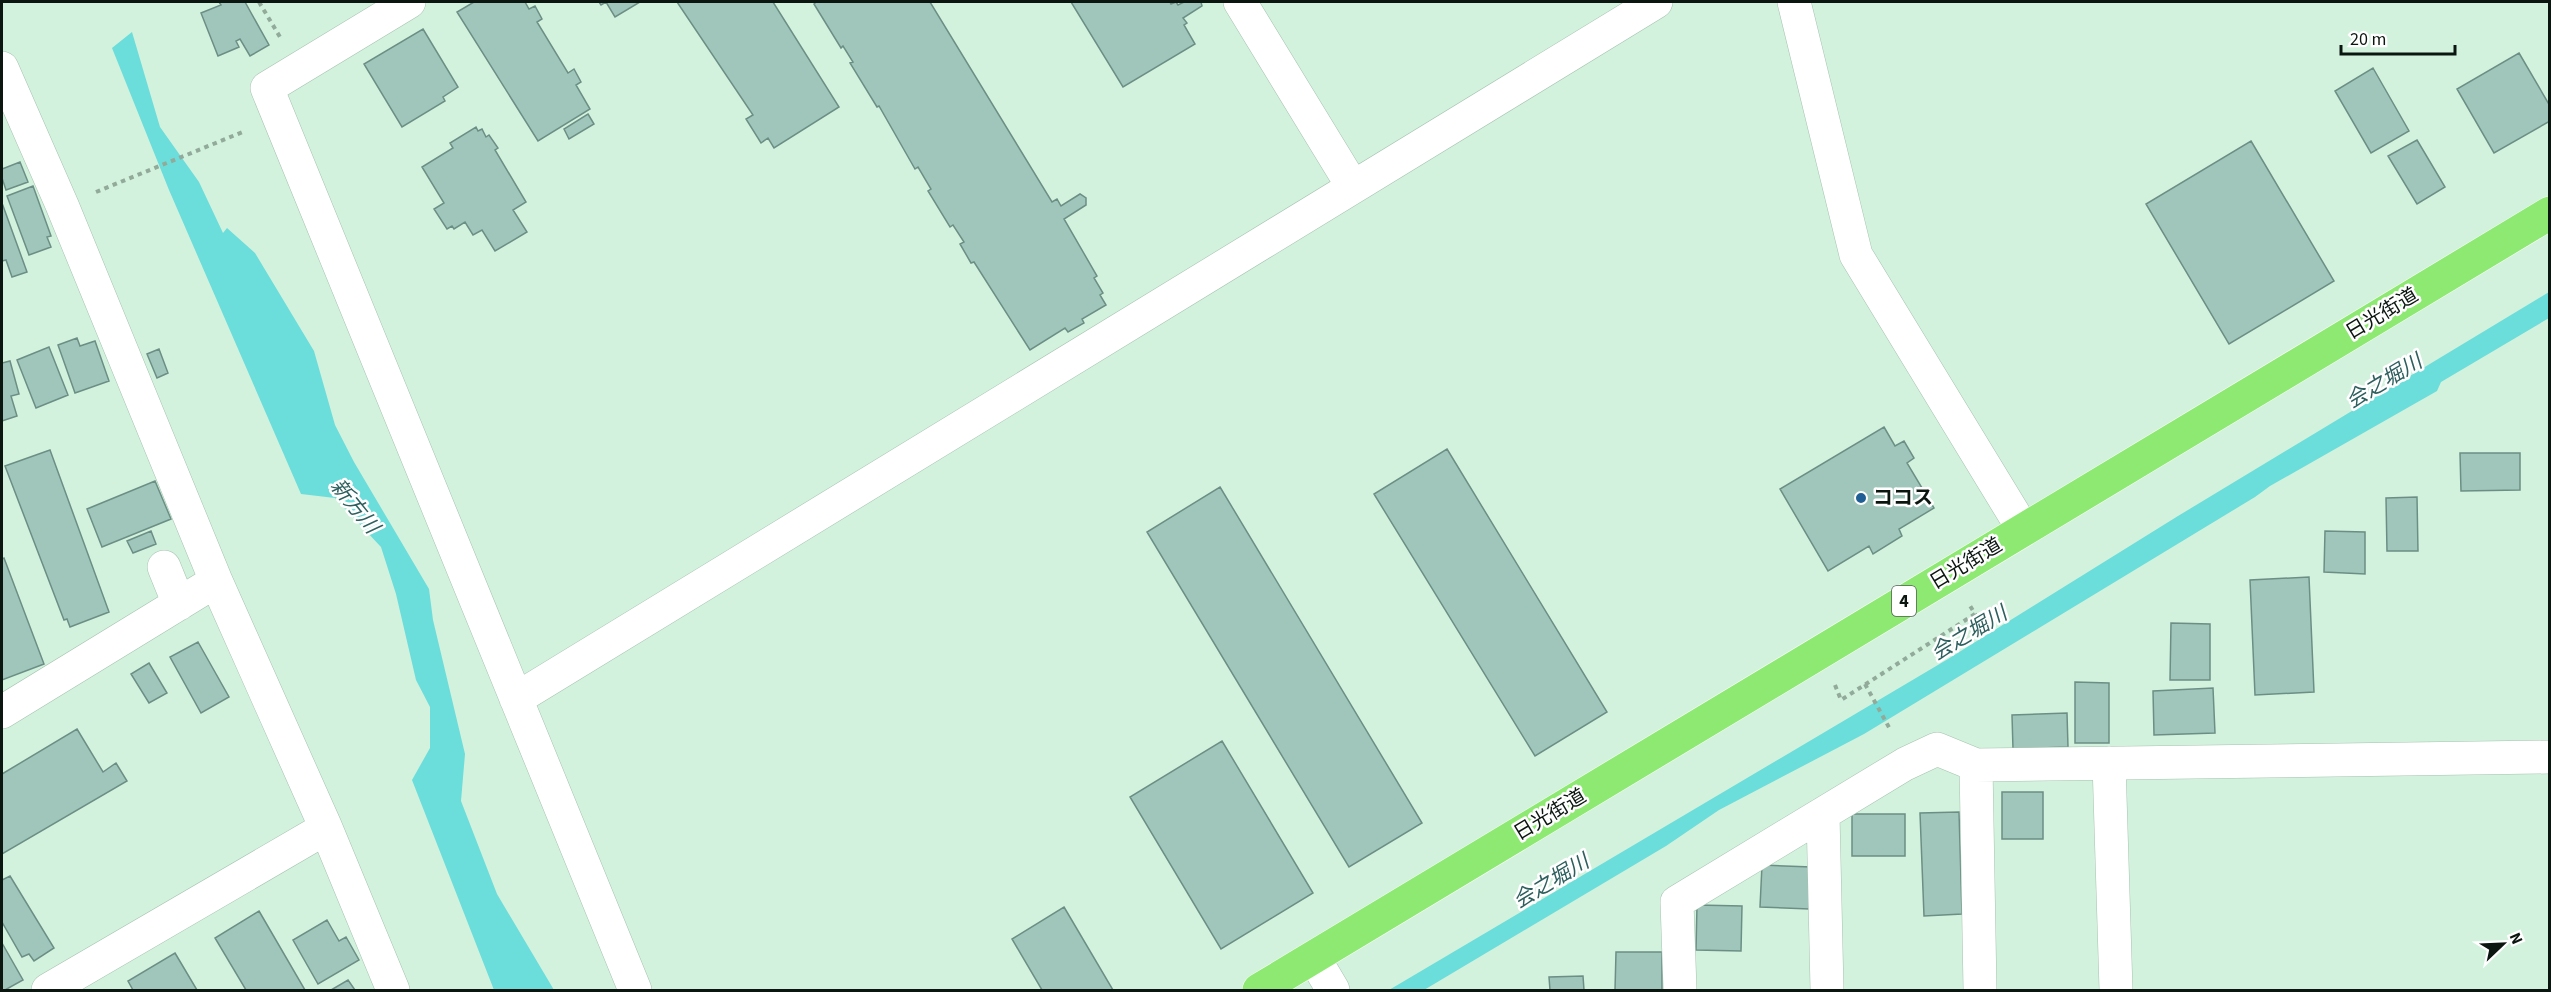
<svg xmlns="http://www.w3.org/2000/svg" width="2551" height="992" font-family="'Source Sans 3','Noto Sans JP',sans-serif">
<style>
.water{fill:#6bddda}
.building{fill:#a0c6bb;stroke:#6b8f85;stroke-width:1.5}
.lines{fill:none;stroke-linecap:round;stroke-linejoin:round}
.minor-casing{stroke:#a5c3af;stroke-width:34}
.highway-casing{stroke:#fff;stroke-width:34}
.path{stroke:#91aa9a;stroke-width:4;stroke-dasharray:4.5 4.5;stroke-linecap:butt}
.minor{stroke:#fff;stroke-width:33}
.highway{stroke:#8ee973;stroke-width:33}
.poi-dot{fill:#1f5f95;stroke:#fff;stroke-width:2}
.labels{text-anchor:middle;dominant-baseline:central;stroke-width:5;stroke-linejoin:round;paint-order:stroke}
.shield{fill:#fff;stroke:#545c58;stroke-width:1.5}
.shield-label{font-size:18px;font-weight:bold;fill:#0b1610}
.street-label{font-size:20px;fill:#0b1610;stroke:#fff}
.poi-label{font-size:20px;font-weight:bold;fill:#0b1610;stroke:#fff;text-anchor:start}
.water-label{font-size:21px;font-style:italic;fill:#2d5f5e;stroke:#fff}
</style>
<rect width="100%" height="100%" fill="#d2f2dd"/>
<!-- water -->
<path class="water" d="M 132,32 L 160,127 L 199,182 L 223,233 L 227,228 L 255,253 L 314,351 L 335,425 L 354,462 L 429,589 L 433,620 L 465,754 L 461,801 L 497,894 L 554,990 L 494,990 L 412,780 L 430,748 L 430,707 L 416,680 L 396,594 L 381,547 L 335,498 L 301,494 L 169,190 L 112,48 Z
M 2549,292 L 2549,318 L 2441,382 L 2437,391 L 2270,486 L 2255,497 L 1864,734 L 1719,810 L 1666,846 L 1424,990 L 1389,990 L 1948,659 L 2178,516 Z"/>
<!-- building -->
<path class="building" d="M 219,2 L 245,2 L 269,45 L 250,56 L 240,39 L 236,41 L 239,47 L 218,56 L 201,13 L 221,5 Z
M 474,2 L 525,2 L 529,9 L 535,6 L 542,19 L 537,22 L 568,73 L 574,69 L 581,82 L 576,85 L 590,109 L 538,141 L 457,12 Z
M 599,2 L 640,2 L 615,17 L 606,2 L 601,5 Z
M 677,2 L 773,2 L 839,107 L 774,148 L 768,138 L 761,143 L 746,119 L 753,115 Z
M 816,2 L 930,2 L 1052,202 L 1057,199 L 1061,206 L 1080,194 L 1086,198 L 1086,205 L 1064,219 L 1097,276 L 1094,278 L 1103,293 L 1100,295 L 1106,305 L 1082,319 L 1084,323 L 1068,332 L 1065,328 L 1030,350 L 974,262 L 971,263 L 960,244 L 964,242 L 953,225 L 950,227 L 928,191 L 931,189 L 918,167 L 915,169 L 879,106 L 877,107 L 850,63 L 853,62 L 843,46 L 841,48 L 814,4 Z
M 1071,2 L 1170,2 L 1171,4 L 1176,2 L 1178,5 L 1184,2 L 1201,2 L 1202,6 L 1183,18 L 1187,23 L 1184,25 L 1195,44 L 1123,87 Z
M 423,29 L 458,87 L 443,97 L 445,101 L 402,127 L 364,64 Z
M 2519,53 L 2550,106 L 2550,121 L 2494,153 L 2457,89 Z
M 2373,68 L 2409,131 L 2371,153 L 2335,91 Z
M 588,114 L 594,124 L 569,139 L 564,129 Z
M 476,127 L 478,131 L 482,129 L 486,137 L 489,135 L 498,148 L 495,150 L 526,202 L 513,210 L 527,232 L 495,251 L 482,230 L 473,235 L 465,222 L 454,229 L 452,226 L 447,229 L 434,209 L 444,203 L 422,167 L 453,148 L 450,143 Z
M 2417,140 L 2445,187 L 2417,204 L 2388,156 Z
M 2251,141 L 2334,281 L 2229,344 L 2146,204 Z
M 20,162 L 28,182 L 6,190 L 2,178 L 2,169 Z
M 33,186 L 51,236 L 47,237 L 51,247 L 29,255 L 7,196 Z
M 2,203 L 27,272 L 12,277 L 6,260 L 2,261 Z
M 77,338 L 80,346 L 95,341 L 109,381 L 75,393 L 58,345 Z
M 49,347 L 68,395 L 36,408 L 17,360 Z
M 159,349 L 168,373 L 157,378 L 147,354 Z
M 10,361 L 19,394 L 11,396 L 17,416 L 2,421 L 2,363 Z
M 1884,427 L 1895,446 L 1904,441 L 1914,458 L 1907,463 L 1934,508 L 1899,529 L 1902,536 L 1873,554 L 1869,546 L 1828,571 L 1780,489 Z
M 1447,449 L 1607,712 L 1535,756 L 1374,494 Z
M 50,450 L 109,612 L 70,627 L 67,619 L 64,620 L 5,466 Z
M 2460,453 L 2520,453 L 2520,490 L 2461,491 Z
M 155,481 L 171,519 L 102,547 L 87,509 Z
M 1220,487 L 1422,823 L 1349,867 L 1147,532 Z
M 2417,497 L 2418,551 L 2387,551 L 2386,498 Z
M 151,531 L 156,544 L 133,553 L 127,541 Z
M 2325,531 L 2365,532 L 2365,574 L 2324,572 Z
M 4,558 L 44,664 L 2,680 L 2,559 Z
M 2309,577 L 2314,692 L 2255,695 L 2250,580 Z
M 2171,623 L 2210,624 L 2210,680 L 2170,680 Z
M 198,642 L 229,697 L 201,713 L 170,657 Z
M 149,663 L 167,693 L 149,703 L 131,674 Z
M 2075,682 L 2109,683 L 2109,743 L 2075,743 Z
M 2213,688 L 2215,733 L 2154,735 L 2153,691 Z
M 2067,713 L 2068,747 L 2013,749 L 2012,715 Z
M 77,729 L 103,772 L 116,763 L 127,781 L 2,854 L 2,774 Z
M 1222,741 L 1313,893 L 1221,949 L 1130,797 Z
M 2002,792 L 2043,792 L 2043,839 L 2002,839 Z
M 1959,812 L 1962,914 L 1924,916 L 1920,813 Z
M 1852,814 L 1905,814 L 1905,856 L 1852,856 Z
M 1762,865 L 1811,867 L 1809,909 L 1760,907 Z
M 10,876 L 54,948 L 34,961 L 29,954 L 22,957 L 2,922 L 2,880 Z
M 1697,905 L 1742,906 L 1741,951 L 1696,950 Z
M 1064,907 L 1113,990 L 1042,990 L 1012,939 Z
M 259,911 L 305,990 L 246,990 L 215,938 Z
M 327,920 L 339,941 L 346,937 L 359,960 L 318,984 L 293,940 Z
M 2,943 L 23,980 L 5,990 L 2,990 Z
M 1616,952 L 1662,952 L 1662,990 L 1615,990 Z
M 175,953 L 197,990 L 133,990 L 128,981 Z
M 1583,976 L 1584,990 L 1550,990 L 1549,977 Z
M 348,980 L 355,990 L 331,990 Z"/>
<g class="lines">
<defs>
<path id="minor" d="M 409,2 L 267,88 L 635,990
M 1240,2 L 1353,187
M 1794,2 L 1856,255 L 2023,529
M 2,68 L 62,205 L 216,581 L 326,828 L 393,990
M 164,567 L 179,604
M 516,699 L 1656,2
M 2,712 L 216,581
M 2109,763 L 2116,990
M 1976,765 L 1980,990
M 1823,814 L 1827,990
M 1314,958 L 1333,990
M 48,990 L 326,828
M 1680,990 L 1677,902 L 1905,764 L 1937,749 L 1976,765 L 2550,757"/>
<path id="highway" d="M 1259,990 L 2550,213"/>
</defs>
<!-- minor casing -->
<use href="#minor" class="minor-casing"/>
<!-- highway casing -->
<use href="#highway" class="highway-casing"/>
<!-- path -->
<path class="path" d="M 259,2 L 280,37
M 96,192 L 245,131
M 1865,684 L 1891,731
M 1835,685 L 1841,700 L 1975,614 L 1969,604"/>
<!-- minor -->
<use href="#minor" class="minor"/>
<!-- highway -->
<use href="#highway" class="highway"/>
</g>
<!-- markers -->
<circle class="poi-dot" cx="1861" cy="498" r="6"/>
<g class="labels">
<!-- shield labels -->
<rect class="shield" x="1892" y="586" width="24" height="30" rx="4.5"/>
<g class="shield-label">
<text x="1904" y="601">4</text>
</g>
<!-- street labels -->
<g class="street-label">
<text transform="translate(2382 314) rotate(-31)">日光街道</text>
<text transform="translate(1966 564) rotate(-31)">日光街道</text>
<text transform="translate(1550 815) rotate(-31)">日光街道</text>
</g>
<!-- poi labels -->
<g class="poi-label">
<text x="1873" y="498">ココス</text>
</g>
<!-- water labels -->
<g class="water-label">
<text transform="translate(2384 381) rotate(-31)">会之堀川</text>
<text transform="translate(355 506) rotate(51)">新方川</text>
<text transform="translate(1969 633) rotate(-31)">会之堀川</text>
<text transform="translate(1551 881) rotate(-31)">会之堀川</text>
</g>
</g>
<!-- border -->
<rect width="2551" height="992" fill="none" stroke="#0b1610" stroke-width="6"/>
<!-- north arrow -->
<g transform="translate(2503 944) rotate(67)" stroke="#ffffff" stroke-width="4.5" paint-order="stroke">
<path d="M0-4.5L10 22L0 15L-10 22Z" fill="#0b1610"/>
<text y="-9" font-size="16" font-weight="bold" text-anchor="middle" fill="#0b1610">N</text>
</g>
<!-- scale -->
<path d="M2341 45v9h114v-9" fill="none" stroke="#0b1610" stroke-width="3"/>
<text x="2350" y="45" font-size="18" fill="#0b1610" stroke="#ffffff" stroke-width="4.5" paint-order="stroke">20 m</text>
</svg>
